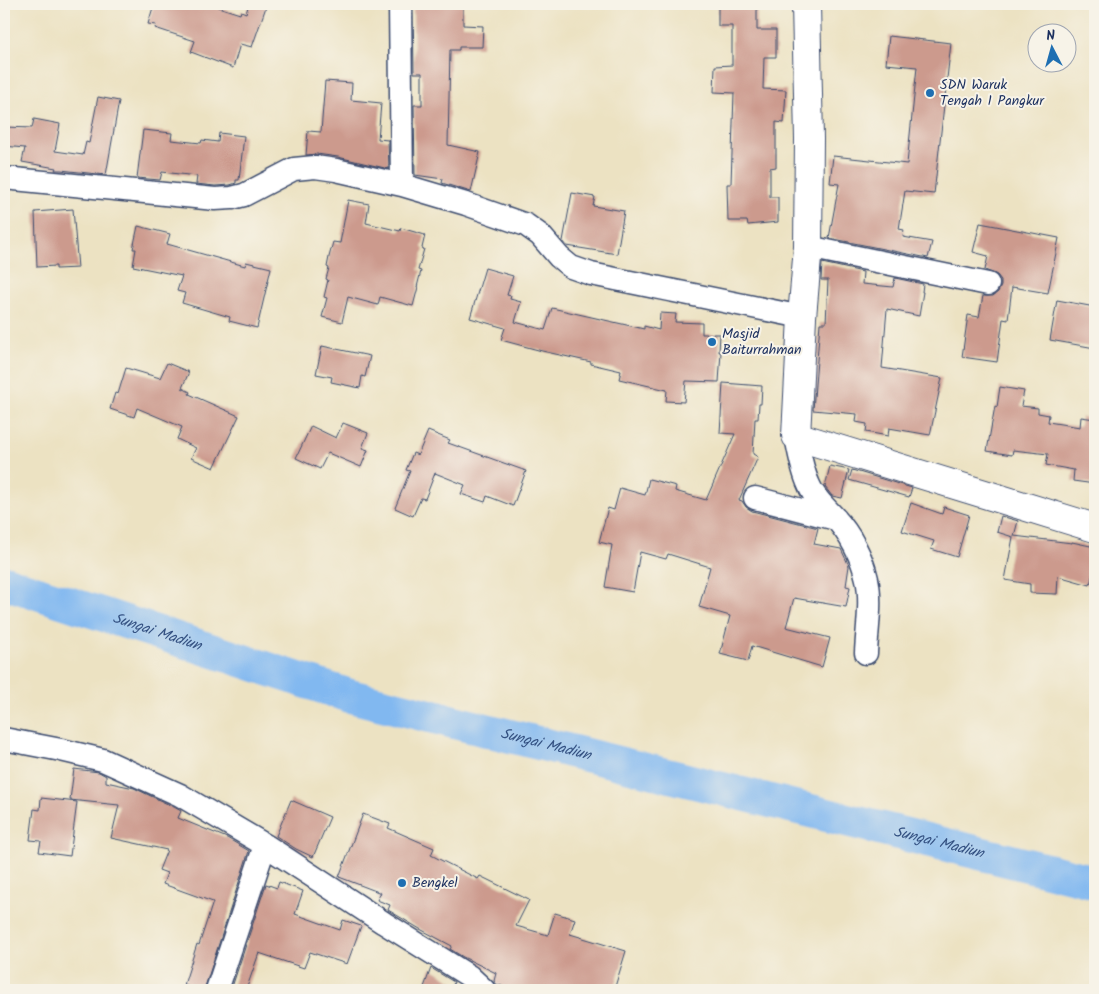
<svg xmlns="http://www.w3.org/2000/svg" width="1099" height="994" font-family="Kalam,sans-serif">
<style>
.lines{fill:none;stroke-linecap:round;stroke-linejoin:round}
.river{stroke:#81b8f0;stroke-width:34}
.building{fill:#cc9a8d}
.street-casing{stroke:#3a4a6d;stroke-width:25}
.secondary-casing{stroke:#3a4a6d;stroke-width:30}
.street{stroke:#fff;stroke-width:22}
.secondary{stroke:#fff;stroke-width:28}
.poi-dot{fill:#1f6fb2;stroke:#f7f3e8;stroke-width:2}
.labels{text-anchor:middle;dominant-baseline:central;stroke-width:4;stroke-linejoin:round;paint-order:stroke}
.poi-label{font-size:14px;fill:#1b2f5e;stroke:#f7f3e8;text-anchor:start}
.water-label{font-size:15px;font-style:italic;fill:#345182;stroke:#f7f3e8}
</style>
<rect width="100%" height="100%" fill="#f7f3e8"/>
<filter id="ink" filterUnits="userSpaceOnUse"><feTurbulence type="fractalNoise" baseFrequency=".02" numOctaves="2"/><feDisplacementMap in="SourceGraphic" scale="10" xChannelSelector="R" yChannelSelector="G"/><feConvolveMatrix kernelMatrix="1 2 1 2 8 2 1 2 1" color-interpolation-filters="sRGB"/></filter>
<filter id="wash" filterUnits="userSpaceOnUse"><feTurbulence type="fractalNoise" baseFrequency=".0096" numOctaves="4" result="noise"/><feDisplacementMap in="SourceGraphic" scale="20" xChannelSelector="R" yChannelSelector="G"/><feGaussianBlur stdDeviation="1.12" result="paint"/><feColorMatrix in="noise" values="0 0 0 0 0 0 0 0 0 0 0 0 0 0 0 0 0 1.4 0 .05"/><feComposite in="paint" operator="in"/></filter>
<g filter="url(#wash)">
<rect width="100%" height="100%" fill="#ece2c2"/>
<g class="lines">
<!-- river -->
<path class="river" id="s1" d="M 4,582 L 350,696 L 1095,882"/>
</g>
<g id="blocks">
<!-- building -->
<path class="building" d="M 154,4 L 209,4 L 240,14 L 241,11 L 246,13 L 249,4 L 267,4 L 252,47 L 240,44 L 233,68 L 191,52 L 195,41 L 155,28 L 156,25 L 148,24 Z
M 413,4 L 463,4 L 463,25 L 483,26 L 482,47 L 459,47 L 459,50 L 450,50 L 448,145 L 480,152 L 471,192 L 442,183 L 443,179 L 415,175 L 414,105 L 422,105 L 422,73 L 414,73 Z
M 718,4 L 757,4 L 757,30 L 776,30 L 776,57 L 764,57 L 763,89 L 786,90 L 784,123 L 776,122 L 776,167 L 770,168 L 770,197 L 778,197 L 778,222 L 748,225 L 747,221 L 728,221 L 727,184 L 731,184 L 734,93 L 714,92 L 715,66 L 732,65 L 732,26 L 718,26 Z
M 889,36 L 951,43 L 934,194 L 905,191 L 899,229 L 904,230 L 903,237 L 932,242 L 928,258 L 829,238 L 839,184 L 830,183 L 833,156 L 907,164 L 917,67 L 886,64 Z
M 325,81 L 352,83 L 351,100 L 381,103 L 378,139 L 388,140 L 389,169 L 338,157 L 317,154 L 306,155 L 308,131 L 321,132 Z
M 98,97 L 119,101 L 106,175 L 61,170 L 55,170 L 56,168 L 22,162 L 25,148 L 4,146 L 4,127 L 32,128 L 34,119 L 60,124 L 55,151 L 83,155 L 86,142 L 89,143 Z
M 143,130 L 172,133 L 171,140 L 201,143 L 202,140 L 218,142 L 219,133 L 244,136 L 239,180 L 236,180 L 236,183 L 230,185 L 215,186 L 196,184 L 197,176 L 162,172 L 160,180 L 137,178 Z
M 572,193 L 595,197 L 593,206 L 624,211 L 617,254 L 567,246 L 563,241 Z
M 348,200 L 369,204 L 366,223 L 400,231 L 401,228 L 425,235 L 422,248 L 424,249 L 418,270 L 421,271 L 417,287 L 418,287 L 413,306 L 380,297 L 378,305 L 348,297 L 342,322 L 322,317 L 327,298 L 324,297 L 328,280 L 326,279 L 329,268 L 327,267 L 329,257 L 333,242 L 340,243 Z
M 73,209 L 78,268 L 56,269 L 56,266 L 37,267 L 35,212 Z
M 980,223 L 1059,238 L 1048,293 L 1012,287 L 1008,320 L 1003,319 L 997,362 L 962,357 L 968,315 L 979,317 L 983,296 L 993,296 L 998,292 L 1001,286 L 1001,280 L 997,275 L 985,270 L 988,256 L 973,252 Z
M 138,226 L 170,234 L 167,244 L 245,266 L 246,262 L 271,268 L 257,328 L 229,321 L 230,317 L 182,303 L 185,293 L 177,291 L 182,276 L 133,266 L 136,249 L 133,249 Z
M 822,263 L 863,272 L 862,284 L 893,287 L 895,278 L 923,284 L 922,292 L 923,292 L 919,316 L 887,309 L 882,368 L 942,378 L 930,435 L 889,428 L 888,436 L 866,432 L 867,424 L 856,422 L 857,414 L 813,410 L 820,323 L 826,323 L 828,280 L 821,280 Z
M 485,268 L 513,276 L 507,295 L 511,296 L 510,299 L 521,302 L 515,322 L 545,330 L 552,308 L 644,329 L 644,326 L 659,330 L 660,313 L 676,314 L 675,322 L 702,323 L 702,334 L 720,334 L 719,352 L 721,352 L 719,382 L 686,381 L 684,402 L 666,401 L 667,390 L 619,379 L 621,371 L 591,364 L 591,362 L 542,351 L 501,340 L 505,328 L 470,318 Z
M 1057,300 L 1095,307 L 1095,348 L 1050,340 Z
M 322,346 L 370,356 L 365,377 L 362,376 L 360,388 L 331,382 L 332,377 L 316,374 Z
M 167,363 L 189,372 L 182,388 L 190,392 L 189,394 L 239,416 L 214,468 L 191,458 L 196,448 L 177,439 L 182,427 L 137,408 L 134,417 L 110,409 L 115,393 L 118,394 L 126,368 L 160,378 Z
M 723,383 L 762,386 L 761,404 L 759,404 L 758,419 L 755,419 L 753,454 L 758,457 L 739,500 L 742,501 L 746,507 L 752,511 L 818,528 L 814,544 L 841,549 L 849,566 L 846,586 L 850,587 L 846,607 L 794,598 L 786,627 L 830,638 L 822,667 L 752,646 L 748,661 L 720,654 L 730,616 L 699,607 L 710,567 L 668,554 L 666,559 L 640,552 L 633,592 L 605,587 L 612,545 L 599,542 L 608,508 L 614,510 L 620,488 L 645,495 L 649,479 L 676,486 L 675,491 L 706,500 L 735,434 L 720,433 Z
M 1000,387 L 1024,391 L 1021,406 L 1038,408 L 1038,413 L 1049,415 L 1048,422 L 1080,427 L 1081,417 L 1095,419 L 1095,484 L 1073,481 L 1074,470 L 1046,465 L 1048,454 L 1013,450 L 1012,455 L 987,451 L 995,406 L 997,407 Z
M 343,423 L 368,433 L 362,448 L 368,450 L 361,467 L 328,453 L 320,469 L 296,458 L 311,426 L 336,438 Z
M 428,431 L 450,440 L 448,443 L 526,471 L 513,506 L 487,496 L 485,502 L 461,494 L 465,485 L 435,473 L 425,499 L 421,498 L 413,516 L 395,508 L 410,471 L 406,470 L 413,453 L 418,455 Z
M 830,466 L 849,470 L 842,498 L 832,496 L 825,487 Z
M 852,470 L 912,488 L 909,497 L 849,480 Z
M 911,503 L 942,514 L 944,507 L 969,515 L 957,557 L 931,549 L 934,541 L 902,531 Z
M 1001,516 L 1018,521 L 1014,536 L 1072,543 L 1072,542 L 1095,547 L 1095,565 L 1090,585 L 1058,576 L 1057,594 L 1030,593 L 1030,584 L 1005,580 L 1013,537 L 997,532 Z
M 74,769 L 99,772 L 106,776 L 106,782 L 134,788 L 174,807 L 181,811 L 178,818 L 227,838 L 249,851 L 204,990 L 188,990 L 189,987 L 184,985 L 197,944 L 199,945 L 213,902 L 163,884 L 167,873 L 159,870 L 167,850 L 111,838 L 119,805 L 70,800 Z
M 41,798 L 77,802 L 70,856 L 39,852 L 41,841 L 30,840 L 34,809 L 40,810 Z
M 291,800 L 330,817 L 313,857 L 296,849 L 276,836 Z
M 363,814 L 390,824 L 388,828 L 434,848 L 431,855 L 478,879 L 480,876 L 529,900 L 516,926 L 548,935 L 555,913 L 575,919 L 570,934 L 626,951 L 614,990 L 513,990 L 496,984 L 494,981 L 496,973 L 463,957 L 450,949 L 452,946 L 420,929 L 388,910 L 390,905 L 377,900 L 381,893 L 339,877 Z
M 279,882 L 303,891 L 295,914 L 340,930 L 343,920 L 361,926 L 347,964 L 310,952 L 304,968 L 259,953 L 246,990 L 231,990 L 266,884 L 277,888 Z
M 431,968 L 454,982 L 451,990 L 423,990 Z"/>
</g>
</g>
<g filter="url(#ink)">
<use href="#blocks" fill-opacity="0" stroke="#3a4a6d" stroke-width="1"/>
<g class="lines">
<defs>
<path id="street" d="M 400,4 L 402,185
M 4,178 L 215,199 L 232,198 L 244,195 L 294,169 L 315,167 L 336,170 L 402,185 L 466,204 L 526,225 L 540,235 L 559,257 L 571,267 L 591,274 L 802,317
M 808,247 L 988,284
M 796,436 C 799,452 802,470 809,485 C 814,498 826,508 835,518 C 850,534 862,557 867,579 C 872,602 867,629 866,653
M 755,498 L 836,519
M 4,739 L 61,750 L 103,760 L 180,795 L 265,845 L 384,923 L 469,976 L 484,990
M 217,990 L 265,845"/>
<path id="secondary" d="M 806,4 L 809,139 L 808,247 L 802,317 L 796,436 L 1095,528"/>
</defs>
<!-- street casing -->
<use href="#street" class="street-casing"/>
<!-- secondary casing -->
<use href="#secondary" class="secondary-casing"/>
<!-- street -->
<use href="#street" class="street"/>
<!-- secondary -->
<use href="#secondary" class="secondary"/>
</g>
</g>
<!-- markers -->
<g class="poi-dot">
<circle cx="930" cy="93" r="5"/>
<circle cx="712" cy="342" r="5"/>
<circle cx="402" cy="883" r="5"/>
</g>
<g class="labels">
<!-- poi labels -->
<g class="poi-label">
<text x="940" y="85">SDN Waruk<tspan x="940" dy="16">Tengah 1 Pangkur</tspan></text>
<text x="722" y="334">Masjid<tspan x="722" dy="16">Baiturrahman</tspan></text>
<text x="412" y="883">Bengkel</text>
</g>
<!-- water labels -->
<g class="water-label">
<text stroke="none"><textPath href="#s1" startOffset="161">Sungai Madiun</textPath></text>
<text stroke="none"><textPath href="#s1" startOffset="566">Sungai Madiun</textPath></text>
<text stroke="none"><textPath href="#s1" startOffset="971">Sungai Madiun</textPath></text>
</g>
</g>
<!-- margin -->
<rect width="1099" height="994" fill="none" stroke="#f7f3e8" stroke-width="20"/>
<!-- north arrow -->
<g transform="translate(1052 48) rotate(354)"><circle r="24" fill="#f7f3e8" stroke="#9fa5b1"/>
<path d="M0-4L9 19L0 12L-9 19Z" fill="#1f6fb2"/>
<text y="-8" font-size="14" font-weight="bold" text-anchor="middle" fill="#1b2f5e">N</text>
</g>
</svg>
